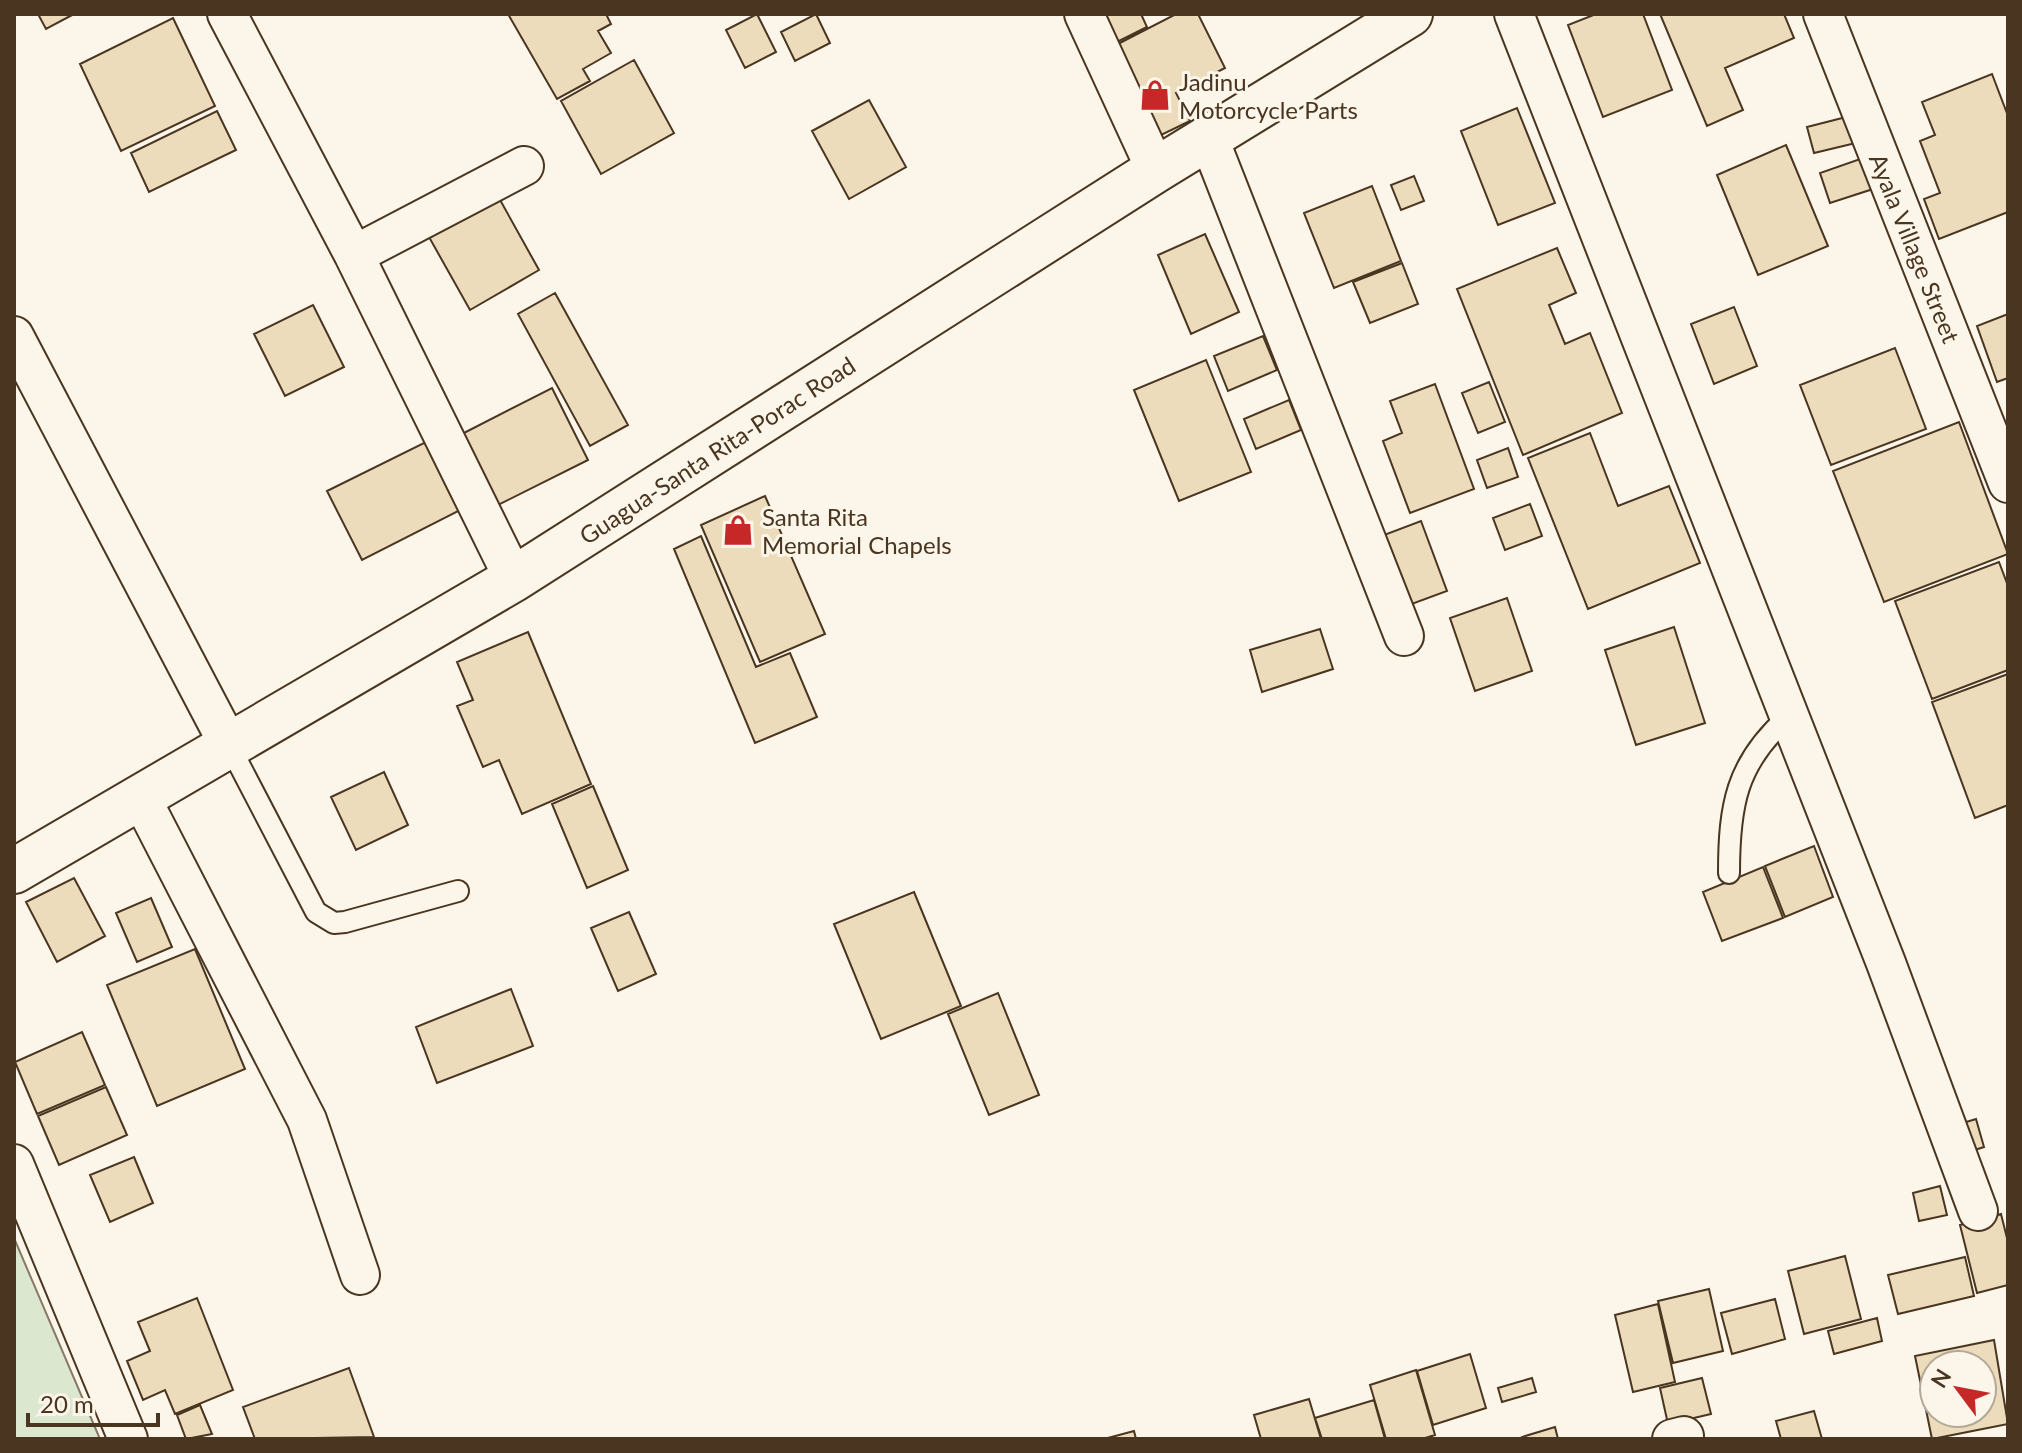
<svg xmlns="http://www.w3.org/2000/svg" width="2022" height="1453" font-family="Lato,sans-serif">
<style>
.green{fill:#dce7d0;stroke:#887966;stroke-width:2}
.building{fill:#ecdcbc;stroke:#4a3520;stroke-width:2;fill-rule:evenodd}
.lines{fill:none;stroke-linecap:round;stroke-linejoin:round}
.lane-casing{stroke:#4a3520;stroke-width:24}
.street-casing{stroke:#4a3520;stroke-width:42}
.secondary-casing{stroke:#4a3520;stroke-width:48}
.lane{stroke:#fbf6e9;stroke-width:20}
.street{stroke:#fbf6e9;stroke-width:38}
.secondary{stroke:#fbf6e9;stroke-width:44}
.labels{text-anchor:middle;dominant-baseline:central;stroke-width:6;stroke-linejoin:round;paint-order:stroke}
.poi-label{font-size:24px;fill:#4a3520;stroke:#fbf6e9;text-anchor:start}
.street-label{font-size:24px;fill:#4a3520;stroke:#fbf6e9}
</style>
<rect width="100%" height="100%" fill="#fbf6e9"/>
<!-- green -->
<path class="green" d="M 14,1238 L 100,1439 L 14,1439 Z"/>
<!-- building -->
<path class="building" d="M 38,14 L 74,14 L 46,29 Z
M 508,14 L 606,14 L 611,24 L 598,31 L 611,53 L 583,69 L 590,81 L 557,99 Z
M 757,14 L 776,52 L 745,68 L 726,30 Z
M 816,14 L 830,43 L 795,61 L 781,32 Z
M 1101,14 L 1141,14 L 1147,27 L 1115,43 Z
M 1176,14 L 1198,14 L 1225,68 L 1176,93 L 1190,121 L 1157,137 L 1112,47 Z
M 1596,14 L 1643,14 L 1672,90 L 1603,117 L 1568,25 Z
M 1660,14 L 1784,14 L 1794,38 L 1725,68 L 1743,110 L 1707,126 Z
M 173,18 L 215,106 L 121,151 L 80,64 Z
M 634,60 L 674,133 L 601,174 L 561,101 Z
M 1992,74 L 2008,116 L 2008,212 L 1939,239 L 1924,199 L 1940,193 L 1920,141 L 1935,135 L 1922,102 Z
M 869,100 L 906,167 L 849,199 L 812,131 Z
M 1517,108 L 1555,203 L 1498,225 L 1461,131 Z
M 217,111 L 236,150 L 149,192 L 131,153 Z
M 1854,115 L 1860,142 L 1814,153 L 1807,127 Z
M 1786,145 L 1828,246 L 1758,275 L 1717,175 Z
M 1863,158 L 1873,189 L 1830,203 L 1820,173 Z
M 1414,176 L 1424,201 L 1401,210 L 1391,185 Z
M 1372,186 L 1401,261 L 1334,288 L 1304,213 Z
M 499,198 L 539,270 L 470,310 L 429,237 Z
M 1205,234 L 1239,312 L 1191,334 L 1158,255 Z
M 1557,248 L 1576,293 L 1549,305 L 1565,344 L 1590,333 L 1622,413 L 1523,455 L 1457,289 Z
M 1402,263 L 1418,304 L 1370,323 L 1353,282 Z
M 555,293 L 628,425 L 590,446 L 518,314 Z
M 313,305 L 344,367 L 285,396 L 254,334 Z
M 1734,307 L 1757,366 L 1714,384 L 1691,324 Z
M 2008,314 L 2008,378 L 1997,382 L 1977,326 Z
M 1263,336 L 1277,370 L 1228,391 L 1214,356 Z
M 1895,348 L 1926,429 L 1831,465 L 1800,385 Z
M 1206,360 L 1251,472 L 1179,501 L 1134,390 Z
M 1489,382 L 1505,422 L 1478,433 L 1462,393 Z
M 1435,384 L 1474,489 L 1410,513 L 1383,441 L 1402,433 L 1390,401 Z
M 552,388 L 588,460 L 494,507 L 458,436 Z
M 1289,400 L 1301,430 L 1256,449 L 1244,419 Z
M 1959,422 L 2008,554 L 1884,602 L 1833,471 Z
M 1590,433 L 1618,506 L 1669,486 L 1700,563 L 1588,609 L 1528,458 Z
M 436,437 L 470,505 L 362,560 L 327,491 Z
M 1508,448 L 1518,477 L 1487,488 L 1477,460 Z
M 765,496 L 825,634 L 760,662 L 701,525 Z
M 1530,504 L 1542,536 L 1505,550 L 1493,518 Z
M 1421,521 L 1447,591 L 1409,605 L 1384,535 Z
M 701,536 L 756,667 L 790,653 L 817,717 L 755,743 L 674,549 Z
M 1999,562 L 2008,586 L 2008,670 L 1932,699 L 1895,601 Z
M 1507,598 L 1532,671 L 1475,691 L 1450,618 Z
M 1674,627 L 1705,723 L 1636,745 L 1605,650 Z
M 1320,629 L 1333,669 L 1262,692 L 1250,650 Z
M 528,632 L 591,784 L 522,814 L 499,760 L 483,767 L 457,706 L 473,700 L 457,662 Z
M 2008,674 L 2008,805 L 1975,818 L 1932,702 Z
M 384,772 L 408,825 L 356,850 L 331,797 Z
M 593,786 L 628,870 L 587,888 L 552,804 Z
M 1814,846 L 1833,897 L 1785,917 L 1765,866 Z
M 1763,867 L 1783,918 L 1722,941 L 1703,892 Z
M 74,878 L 105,936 L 57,962 L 26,902 Z
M 914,892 L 961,1006 L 881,1039 L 834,924 Z
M 151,898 L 172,947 L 137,962 L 116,913 Z
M 629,912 L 656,974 L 618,991 L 591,928 Z
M 195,949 L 245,1069 L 157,1106 L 107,985 Z
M 511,989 L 533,1046 L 437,1083 L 416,1027 Z
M 998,993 L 1039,1095 L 989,1115 L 948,1014 Z
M 82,1032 L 105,1085 L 37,1114 L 15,1062 Z
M 106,1087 L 127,1135 L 59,1165 L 38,1116 Z
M 1976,1119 L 1984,1147 L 1962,1154 L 1953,1126 Z
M 134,1157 L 153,1203 L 110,1222 L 90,1175 Z
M 1940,1186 L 1947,1215 L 1919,1221 L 1913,1193 Z
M 2001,1214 L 2008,1242 L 2008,1285 L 1977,1293 L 1960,1225 Z
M 1845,1256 L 1861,1319 L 1804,1334 L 1788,1271 Z
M 1965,1257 L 1974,1296 L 1898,1314 L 1888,1275 Z
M 1709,1289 L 1723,1351 L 1673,1363 L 1658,1301 Z
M 197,1298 L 233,1390 L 175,1414 L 165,1390 L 143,1400 L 127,1361 L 150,1351 L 138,1322 Z
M 1775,1299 L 1785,1339 L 1732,1354 L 1721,1313 Z
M 1658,1304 L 1675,1382 L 1633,1392 L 1615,1315 Z
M 1877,1318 L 1882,1341 L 1834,1354 L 1828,1331 Z
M 1994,1340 L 2008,1424 L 1932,1439 L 1915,1356 ZM 1934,1365 L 1982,1365 L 1982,1413 L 1934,1413 Z
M 1470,1354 L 1486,1408 L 1433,1425 L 1417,1371 Z
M 349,1368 L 374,1437 L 255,1439 L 243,1407 Z
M 1416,1370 L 1435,1435 L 1422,1439 L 1386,1439 L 1370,1385 Z
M 1532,1378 L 1536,1392 L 1502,1402 L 1498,1388 Z
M 1702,1378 L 1711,1414 L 1668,1424 L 1660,1388 Z
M 1309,1399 L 1321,1439 L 1261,1439 L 1254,1415 Z
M 1374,1400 L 1385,1439 L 1322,1439 L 1315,1418 Z
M 200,1405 L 212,1434 L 186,1439 L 177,1415 Z
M 1814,1411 L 1822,1439 L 1781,1439 L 1776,1421 Z
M 1555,1427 L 1558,1439 L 1523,1439 L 1522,1437 Z
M 1134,1431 L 1136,1439 L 1104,1439 Z"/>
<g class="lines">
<defs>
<path id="lane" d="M 230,747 L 316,912 L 334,923 L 345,922 L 458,891
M 1729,873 C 1729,806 1736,763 1788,717"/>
<path id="street" d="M 227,14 L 354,255 L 514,579
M 1084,14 L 1156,170
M 1514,14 L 1886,963 L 1978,1211
M 1823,14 L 2008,483
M 1209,139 L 1404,636
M 354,255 L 524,166
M 14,336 L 230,747
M 142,800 L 307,1120 L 360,1275
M 14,1164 L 128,1439
M 1672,1439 L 1684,1436"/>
<path id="secondary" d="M 14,871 L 514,579 L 1156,170 L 1410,14"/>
</defs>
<!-- lane casing -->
<use href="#lane" class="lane-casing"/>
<!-- street casing -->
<use href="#street" class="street-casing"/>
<!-- secondary casing -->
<use href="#secondary" class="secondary-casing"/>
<!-- lane -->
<use href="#lane" class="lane"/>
<!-- street -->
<use href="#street" class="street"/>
<!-- secondary -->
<use href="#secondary" class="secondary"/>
</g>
<!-- icons -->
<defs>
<symbol id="shop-bare" viewBox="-9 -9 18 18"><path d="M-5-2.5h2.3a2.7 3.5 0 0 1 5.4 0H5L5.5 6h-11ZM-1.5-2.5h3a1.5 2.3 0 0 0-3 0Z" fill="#c62828" stroke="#fbf6e9" stroke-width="2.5" paint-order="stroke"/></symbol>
</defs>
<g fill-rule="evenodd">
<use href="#shop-bare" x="1133" y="73" width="44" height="44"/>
<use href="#shop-bare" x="716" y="508" width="44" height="44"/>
</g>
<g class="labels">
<!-- poi labels -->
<g class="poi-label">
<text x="1179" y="81">Jadinu<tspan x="1179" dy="28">Motorcycle Parts</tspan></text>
<text x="762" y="516">Santa Rita<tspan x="762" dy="28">Memorial Chapels</tspan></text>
</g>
<!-- street labels -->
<g class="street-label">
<text transform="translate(1915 248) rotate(68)">Ayala Village Street</text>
<text transform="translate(717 450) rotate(-33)">Guagua-Santa Rita-Porac Road</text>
</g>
</g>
<!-- border -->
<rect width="2022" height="1453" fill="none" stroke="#4a3520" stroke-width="32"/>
<!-- north arrow -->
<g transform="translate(1958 1389) rotate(302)"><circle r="38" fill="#fbf6e9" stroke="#b4a999" stroke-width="2"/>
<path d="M0-6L14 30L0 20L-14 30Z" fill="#c62828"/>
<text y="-12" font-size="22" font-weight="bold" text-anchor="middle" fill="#4a3520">N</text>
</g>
<!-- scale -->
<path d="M28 1413v12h130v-12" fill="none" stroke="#4a3520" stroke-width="4"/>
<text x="40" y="1413" font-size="24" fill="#4a3520" stroke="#fbf6e9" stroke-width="6" paint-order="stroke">20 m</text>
</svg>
